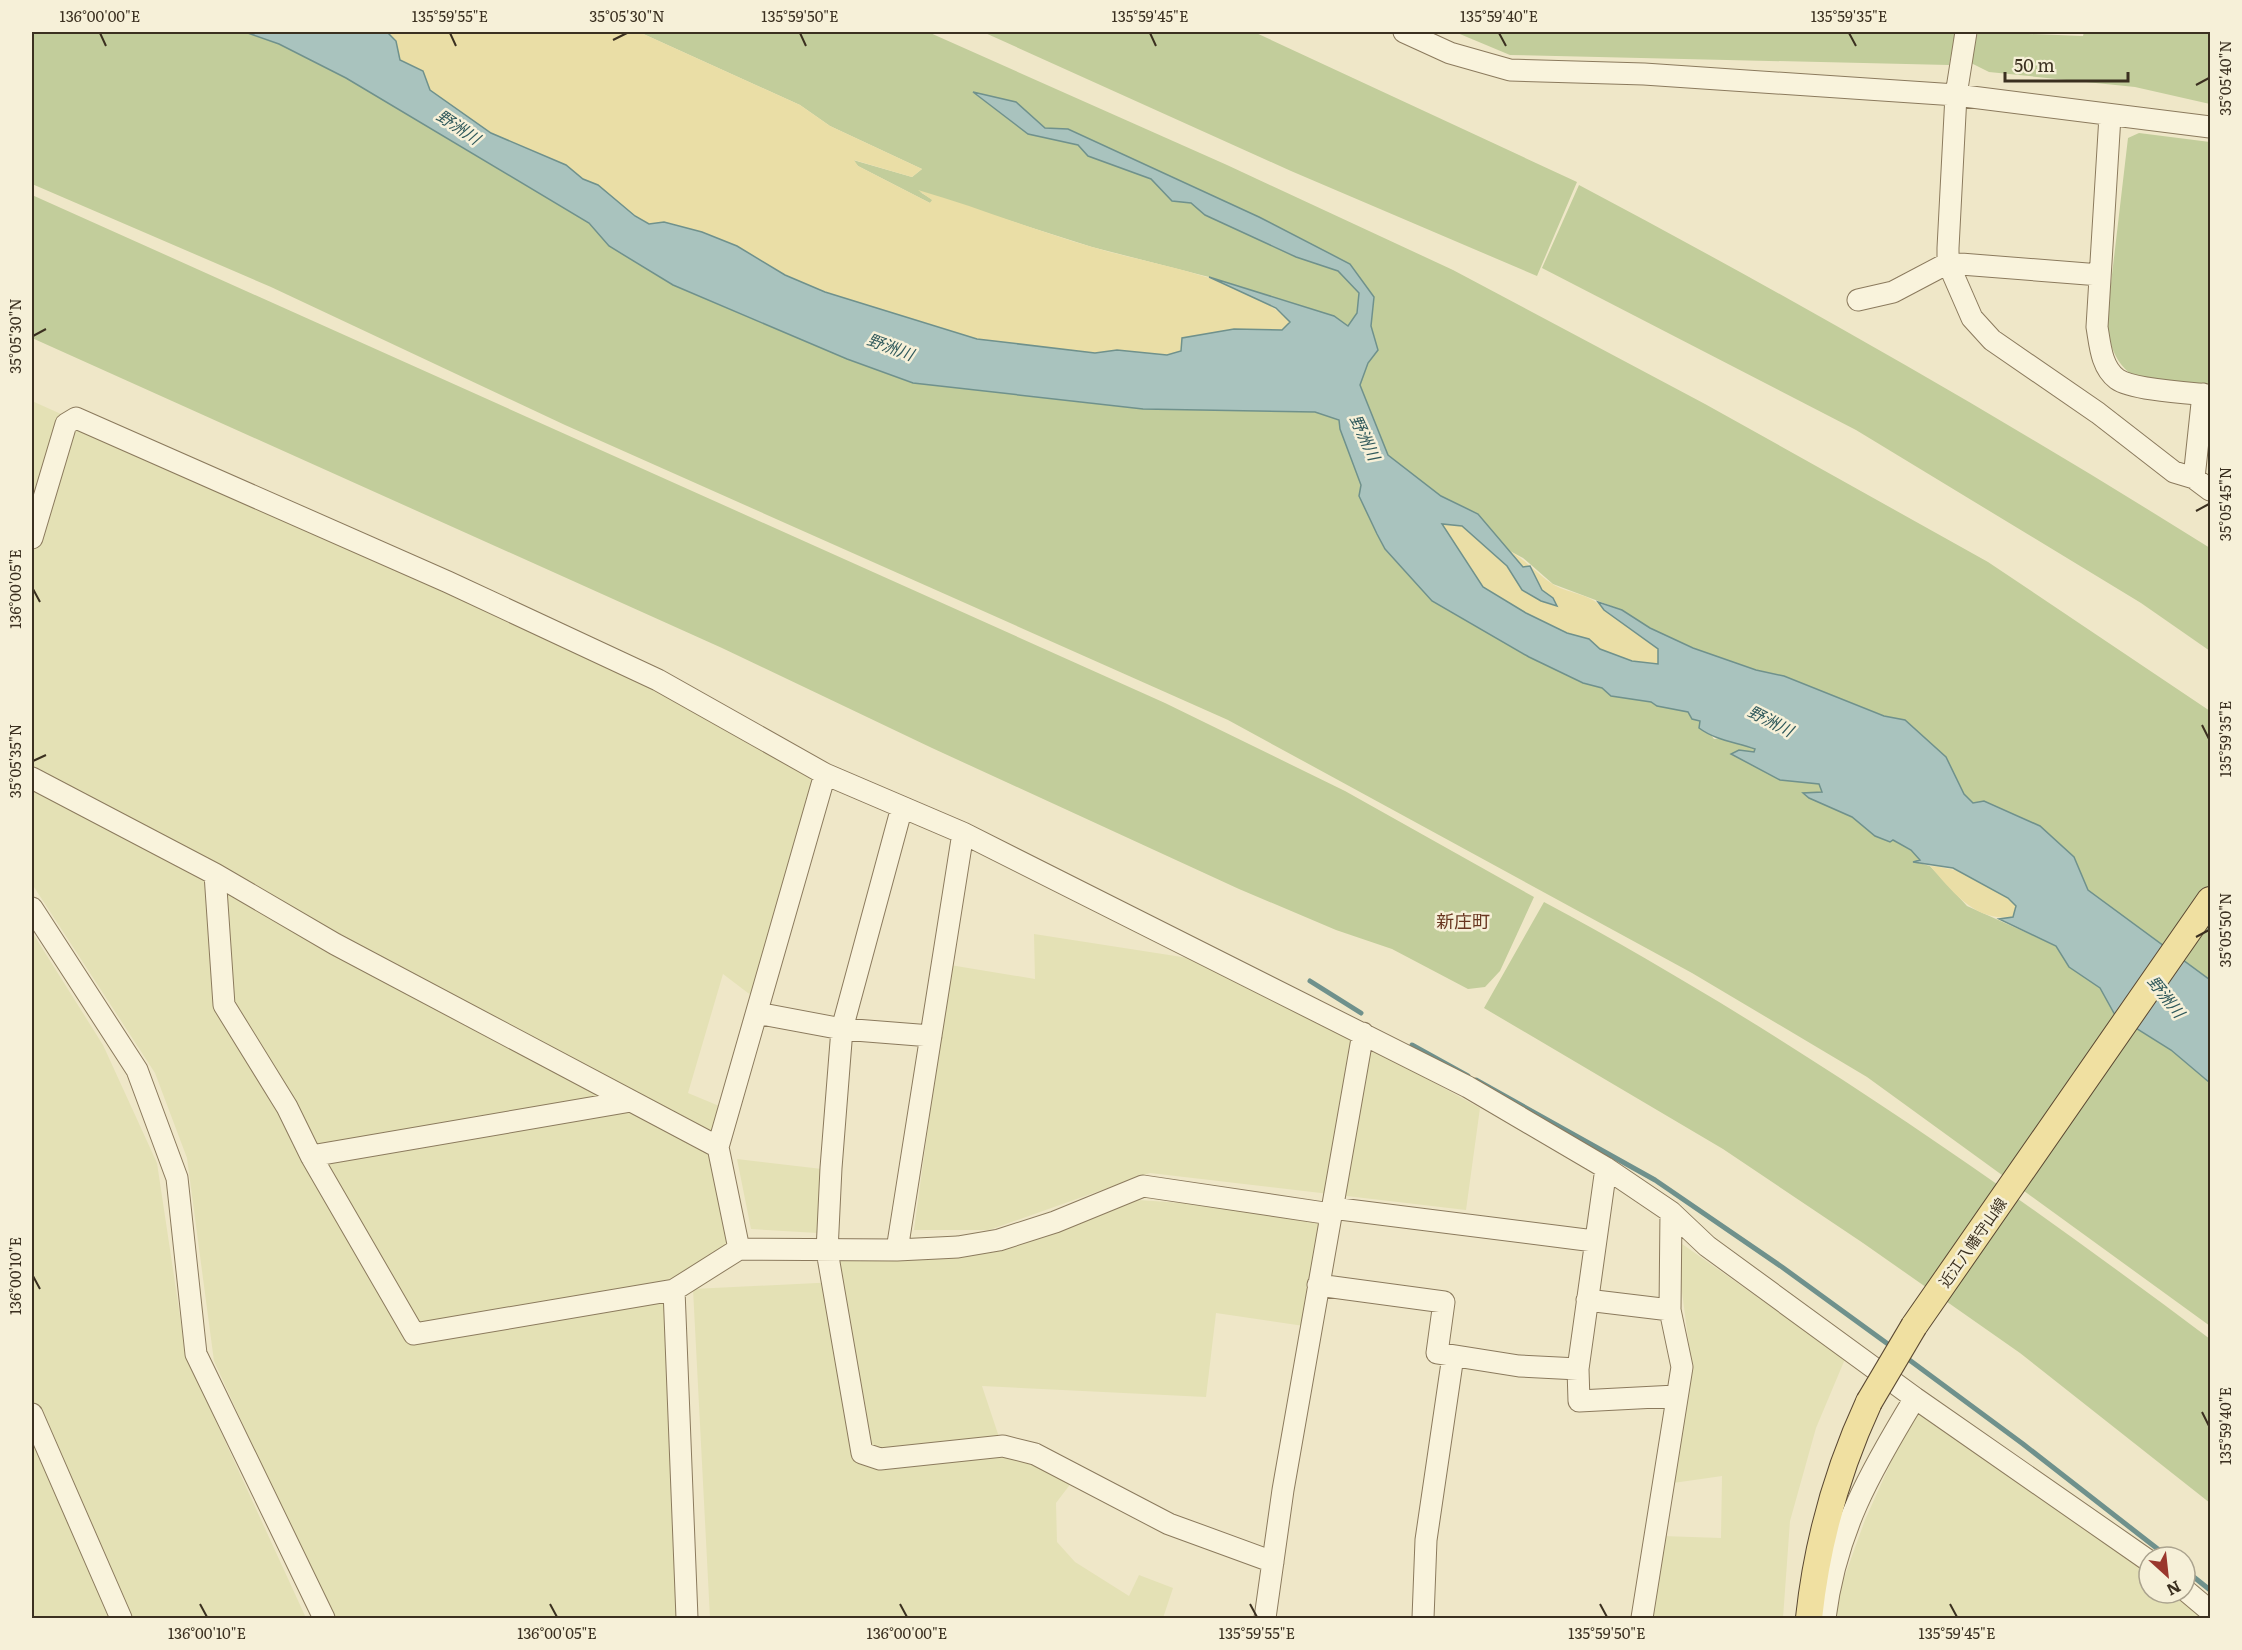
<svg xmlns="http://www.w3.org/2000/svg" width="2242" height="1650" font-family="Literata,'Noto Sans JP',serif">
<style>
.farmland{fill:#e4e1b5}
.green{fill:#c2cd9b}
.sand{fill:#eadea6}
.water{fill:#a9c3be;stroke:#6f918c;stroke-width:1.5}
.lines{fill:none;stroke-linecap:round;stroke-linejoin:round}
.stream{stroke:#6f918c;stroke-width:5}
.minor-casing{stroke:#8b7a5d;stroke-width:23}
.major-casing{stroke:#594731;stroke-width:28}
.minor{stroke:#f9f3dc;stroke-width:21}
.major{stroke:#f0e0a1;stroke-width:26}
.major-bridge-casing{stroke:#594731;stroke-width:28;stroke-linecap:butt}
.major-bridge{stroke:#f0e0a1;stroke-width:26}
.ticks{fill:none;stroke:#3b3020;stroke-width:2}
.labels{text-anchor:middle;dominant-baseline:central;stroke-width:5;stroke-linejoin:round;paint-order:stroke}
.street-label{font-size:15px;fill:#3b3020;stroke:#f6f0d8}
.water-label{font-size:16px;font-style:italic;fill:#30595b;stroke:#f6f0d8}
.quarter-label{font-size:18px;fill:#683620;stroke:#f6f0d8}
.neatline{fill:none;stroke:#3b3020;stroke-width:2}
.ticks-label{font-size:15px;text-anchor:middle;fill:#3b3020}
</style>
<rect width="100%" height="100%" fill="#efe7c8"/>
<!-- farmland -->
<path class="farmland" d="M 32,401 L 663,684 L 818,777 L 752,996 L 723,974 L 688,1093 L 724,1108 L 731,1243 L 669,1283 L 680,1618 L 331,1618 L 214,1361 L 187,1158 L 155,1073 L 32,884 Z
M 32,932 L 103,1045 L 157,1163 L 186,1356 L 306,1618 L 32,1618 Z
M 1034,934 L 1214,962 L 1480,1108 L 1466,1210 L 1150,1173 L 989,1230 L 914,1230 L 950,965 L 1035,979 Z
M 737,1159 L 822,1169 L 818,1233 L 751,1229 Z
M 1138,1200 L 1322,1212 L 1304,1326 L 1216,1313 L 1206,1397 L 982,1386 L 1004,1452 L 1078,1474 L 1056,1503 L 1057,1542 L 1075,1562 L 1129,1596 L 1139,1575 L 1173,1588 L 1163,1618 L 710,1618 L 693,1289 L 837,1282 L 840,1258 L 1002,1249 Z
M 1675,1239 L 1845,1359 L 1816,1428 L 1790,1521 L 1783,1618 L 1650,1618 L 1662,1536 L 1721,1538 L 1722,1476 L 1673,1483 L 1692,1368 Z
M 1934,1402 L 2149,1561 L 2149,1593 L 2185,1593 L 2210,1618 L 1836,1618 L 1839,1592 L 1865,1520 L 1913,1413 Z"/>
<!-- green -->
<path class="green" d="M 32,32 L 245,32 L 279,44 L 346,78 L 589,223 L 609,246 L 673,285 L 847,359 L 913,383 L 1143,409 L 1315,412 L 1340,420 L 1361,485 L 1359,496 L 1377,534 L 1385,550 L 1432,601 L 1529,657 L 1583,683 L 1602,688 L 1611,696 L 1651,702 L 1657,706 L 1688,712 L 1701,721 L 1714,739 L 1726,738 L 1755,749 L 1754,752 L 1739,750 L 1805,782 L 1819,784 L 1823,792 L 1804,793 L 1852,817 L 1875,836 L 1893,840 L 1911,850 L 1921,860 L 1915,862 L 1930,866 L 1967,906 L 2056,946 L 2069,967 L 2100,988 L 2115,1015 L 2171,1050 L 2210,1083 L 2210,1326 L 1867,1077 L 1692,973 L 1228,720 L 565,425 L 271,287 L 32,184 Z
M 639,32 L 928,32 L 1227,165 L 1453,270 L 1705,404 L 1988,562 L 2210,711 L 2210,980 L 2088,890 L 2074,857 L 1973,803 L 1964,794 L 1946,757 L 1905,720 L 1884,716 L 1784,676 L 1756,670 L 1693,648 L 1650,628 L 1622,610 L 1553,584 L 1523,558 L 1508,550 L 1478,514 L 1441,496 L 1388,455 L 1360,385 L 1368,363 L 1378,350 L 1371,326 L 1374,297 L 1350,264 L 1259,217 L 1068,129 L 1045,128 L 1016,102 L 974,93 L 1028,134 L 1078,145 L 1088,156 L 1151,179 L 1172,201 L 1191,203 L 1205,215 L 1296,257 L 1338,271 L 1359,293 L 1357,313 L 1348,326 L 1333,316 L 1209,277 L 1092,247 L 920,192 L 933,200 L 930,203 L 858,166 L 853,160 L 912,177 L 922,169 L 830,126 L 800,105 Z
M 983,32 L 1254,32 L 1577,182 L 1537,276 L 1291,171 Z
M 1455,32 L 1956,32 L 1949,65 L 1510,55 Z
M 1978,32 L 2083,36 L 2084,32 L 2210,32 L 2210,104 L 2135,87 L 1989,72 L 1969,62 Z
M 2139,133 L 2210,142 L 2210,387 C 2155,383 2119,392 2106,326 L 2128,138 Z
M 1579,185 C 1794,299 2004,419 2210,548 L 2210,651 L 2141,603 L 1856,430 L 1542,268 Z
M 32,195 L 1165,703 L 1345,791 L 1534,897 L 1500,971 L 1485,987 L 1468,989 L 1392,949 L 1336,930 L 1239,889 L 932,748 L 722,648 L 32,338 Z
M 1544,902 C 1779,1028 1998,1180 2210,1339 L 2210,1503 L 2020,1353 L 1863,1243 L 1723,1149 L 1484,1008 Z"/>
<!-- sand -->
<path class="sand" d="M 387,32 L 639,32 L 800,105 L 830,126 L 922,169 L 912,177 L 854,160 L 858,166 L 930,203 L 932,200 L 918,190 C 977,207 1033,230 1092,247 C 1156,266 1240,275 1291,322 L 1282,330 L 1234,329 L 1182,338 L 1181,351 L 1167,355 L 1117,350 L 1096,353 L 977,339 L 825,292 L 785,275 L 737,246 L 702,232 L 664,222 L 649,224 L 635,216 L 598,185 L 583,179 L 566,165 L 491,133 L 430,90 L 423,71 L 400,60 L 396,41 Z
M 1441,524 L 1462,526 L 1507,566 L 1522,589 L 1541,601 L 1557,606 L 1553,598 L 1542,590 L 1530,566 L 1523,567 L 1508,550 C 1525,559 1538,575 1554,585 C 1570,594 1593,594 1604,610 L 1658,649 L 1659,664 L 1632,661 L 1600,649 L 1589,639 L 1567,633 L 1526,613 L 1483,587 Z
M 1930,866 C 1960,868 1995,882 2016,906 L 2013,917 C 1975,922 1953,892 1930,866 Z"/>
<!-- water -->
<path class="water" d="M 245,32 L 387,32 L 396,41 L 400,60 L 423,71 L 430,90 L 491,133 L 566,165 L 583,179 L 598,185 L 635,216 L 649,224 L 664,222 L 702,232 L 737,246 L 785,275 L 825,292 L 977,339 L 1095,353 L 1117,350 L 1167,355 L 1181,351 L 1182,338 L 1234,329 L 1282,330 L 1290,322 L 1276,308 L 1209,277 L 1334,316 L 1348,326 L 1357,313 L 1359,293 L 1338,271 L 1296,257 L 1205,215 L 1191,203 L 1172,201 L 1151,179 L 1088,156 L 1078,145 L 1028,134 L 973,92 L 1016,102 L 1045,128 L 1068,129 L 1259,217 L 1350,264 L 1374,297 L 1371,326 L 1378,350 L 1368,363 L 1360,385 L 1388,455 L 1441,496 L 1478,514 L 1523,567 L 1530,566 L 1542,590 L 1553,598 L 1557,606 L 1541,601 L 1522,590 L 1507,566 L 1462,526 L 1442,524 L 1483,587 L 1526,613 L 1567,633 L 1589,639 L 1600,649 L 1632,661 L 1658,664 L 1658,649 L 1604,610 L 1598,602 L 1622,610 L 1650,628 L 1693,648 L 1756,670 L 1784,676 L 1884,716 L 1905,720 L 1946,757 L 1964,794 L 1973,803 L 1984,801 L 2040,826 L 2074,857 L 2088,890 L 2210,980 L 2210,1083 L 2171,1050 L 2115,1015 L 2100,988 L 2069,967 L 2056,946 L 1999,919 L 2013,917 L 2016,906 L 2008,898 L 1953,868 L 1913,862 L 1920,860 L 1911,850 L 1893,840 L 1890,842 L 1875,836 L 1852,817 L 1809,798 L 1803,793 L 1822,792 L 1819,784 L 1780,780 L 1731,754 L 1739,750 L 1754,752 L 1755,749 C 1735,742 1715,740 1699,728 L 1700,721 L 1692,719 L 1688,712 L 1657,706 L 1651,702 L 1611,696 L 1602,688 L 1583,683 L 1529,657 L 1432,601 L 1385,549 L 1377,534 L 1359,496 L 1361,485 L 1340,429 L 1339,420 L 1315,412 L 1143,409 L 913,383 L 847,359 L 673,285 L 609,246 L 589,223 L 346,78 L 279,44 Z"/>
<g class="lines">
<!-- stream -->
<path class="stream" d="M 1310,981 L 1361,1013
M 1412,1045 L 1468,1076
M 1476,1080 L 1655,1180 L 1782,1267 L 1892,1347
M 1904,1356 L 2023,1444 L 2168,1557
M 2185,1570 L 2210,1590"/>
<defs>
<path id="minor" d="M 1404,32 L 1450,53 L 1510,70 L 1644,74 L 1956,95 L 2210,127
M 1966,32 L 1956,95 L 1948,248 L 1948,263 L 1972,318 L 1992,340 L 2098,413 L 2174,472 L 2194,478 L 2210,490
M 2110,116 L 2097,327 C 2100,344 2101,367 2117,379 C 2132,390 2190,393 2210,395
M 1858,300 L 1893,292 L 1948,263 L 2100,275
M 2194,478 L 2203,394
M 32,538 L 66,424 L 76,418 L 448,582 L 658,680 L 825,774 L 963,833 L 1468,1087 L 1606,1168 L 1671,1212 L 1707,1246 L 1915,1398 L 2149,1561
M 32,778 L 215,874 L 335,944 L 718,1147
M 902,807 L 842,1029 L 831,1168 L 827,1251 L 862,1453 L 880,1459 L 1003,1446 L 1035,1454 L 1169,1524 L 1273,1562
M 215,874 L 224,1005 L 287,1107 L 311,1156 L 414,1334 L 674,1290 L 739,1249 L 897,1250 L 958,1247 L 999,1240 L 1055,1222 L 1143,1186 L 1331,1214
M 32,908 L 137,1070 L 177,1178 L 196,1354 L 324,1618
M 757,1013 L 842,1029 L 931,1036
M 311,1156 L 631,1101
M 1606,1168 L 1578,1369 L 1579,1401 L 1676,1396
M 1332,1208 L 1594,1241
M 739,1249 L 718,1147 L 825,774
M 897,1250 L 963,833
M 1318,1285 L 1444,1302 L 1437,1353 L 1519,1366 L 1578,1369
M 674,1290 L 687,1618
M 1587,1300 L 1670,1310
M 32,1414 L 121,1618
M 2185,1590 L 2210,1611
M 1265,1618 L 1283,1490 L 1363,1033
M 1423,1618 L 1426,1540 L 1453,1356
M 1642,1618 L 1682,1367 L 1670,1310 L 1671,1212
M 1825,1618 C 1836,1531 1870,1472 1915,1398"/>
<path id="major" d="M 1914,1326 L 2210,900
M 1809,1618 C 1817,1543 1837,1471 1869,1402"/>
</defs>
<!-- minor casing -->
<use href="#minor" class="minor-casing"/>
<!-- major casing -->
<use href="#major" class="major-casing"/>
<!-- minor -->
<use href="#minor" class="minor"/>
<!-- major -->
<use href="#major" class="major"/>
<defs>
<path id="major-bridge" d="M 1869,1402 L 1914,1326"/>
</defs>
<!-- major-bridge casing -->
<use href="#major-bridge" class="major-bridge-casing"/>
<!-- major-bridge -->
<use href="#major-bridge" class="major-bridge"/>
</g>
<!-- ticks -->
<path class="ticks" d="M 100,33 L 106,46M 450,33 L 456,46M 800,33 L 806,46M 1150,33 L 1156,46M 1499,33 L 1506,46M 1849,33 L 1856,46M 613,40 L 627,33M 2196,85 L 2209,78M 33,336 L 46,329M 2196,511 L 2209,504M 33,589 L 40,602M 2202,725 L 2209,739M 33,761 L 46,755M 2196,937 L 2209,930M 33,1276 L 40,1289M 2202,1412 L 2209,1426M 200,1604 L 207,1617M 550,1604 L 557,1617M 900,1604 L 907,1617M 1250,1604 L 1257,1617M 1600,1604 L 1607,1617M 1950,1604 L 1957,1617"/>
<g class="labels">
<!-- street labels -->
<g class="street-label">
<text transform="translate(1972 1242) rotate(-55)">近江八幡守山線</text>
</g>
<!-- water labels -->
<g class="water-label">
<text transform="translate(459 126) rotate(34)">野洲川</text>
<text transform="translate(891 346) rotate(20)">野洲川</text>
<text transform="translate(1366 437) rotate(65)">野洲川</text>
<text transform="translate(1771 720) rotate(27)">野洲川</text>
<text transform="translate(2167 996) rotate(52)">野洲川</text>
</g>
<!-- quarter labels -->
<g class="quarter-label">
<text x="1463" y="920">新庄町</text>
</g>
</g>
<!-- border -->
<rect width="2242" height="1650" fill="none" stroke="#f6f0d8" stroke-width="66"/>
<!-- north arrow -->
<g transform="translate(2167 1575) rotate(153)"><circle r="28" fill="#f6f0d8" stroke="#aba38e" stroke-width="1.5"/>
<path d="M0-4.5L10 22L0 15L-10 22Z" fill="#9a372d"/>
<text y="-9" font-size="16" font-weight="bold" text-anchor="middle" fill="#3b3020">N</text>
</g>
<!-- scale -->
<path d="M2005 72v9h123v-9" fill="none" stroke="#3b3020" stroke-width="3"/>
<text x="2014" y="72" font-size="18" fill="#3b3020" stroke="#f6f0d8" stroke-width="4.5" paint-order="stroke">50 m</text>
<rect x="33" y="33" width="2176" height="1584" class="neatline"/>
<g class="ticks-label">
<text x="100" y="22">136°00'00"E</text>
<text x="450" y="22">135°59'55"E</text>
<text x="627" y="22">35°05'30"N</text>
<text x="800" y="22">135°59'50"E</text>
<text x="1150" y="22">135°59'45"E</text>
<text x="1499" y="22">135°59'40"E</text>
<text x="1849" y="22">135°59'35"E</text>
<text transform="translate(2226 78) rotate(-90)" y="5">35°05'40"N</text>
<text transform="translate(16 336) rotate(-90)" y="5">35°05'30"N</text>
<text transform="translate(2226 504) rotate(-90)" y="5">35°05'45"N</text>
<text transform="translate(16 589) rotate(-90)" y="5">136°00'05"E</text>
<text transform="translate(2226 739) rotate(-90)" y="5">135°59'35"E</text>
<text transform="translate(16 761) rotate(-90)" y="5">35°05'35"N</text>
<text transform="translate(2226 930) rotate(-90)" y="5">35°05'50"N</text>
<text transform="translate(16 1276) rotate(-90)" y="5">136°00'10"E</text>
<text transform="translate(2226 1426) rotate(-90)" y="5">135°59'40"E</text>
<text x="207" y="1639">136°00'10"E</text>
<text x="557" y="1639">136°00'05"E</text>
<text x="907" y="1639">136°00'00"E</text>
<text x="1257" y="1639">135°59'55"E</text>
<text x="1607" y="1639">135°59'50"E</text>
<text x="1957" y="1639">135°59'45"E</text>
</g>
</svg>
